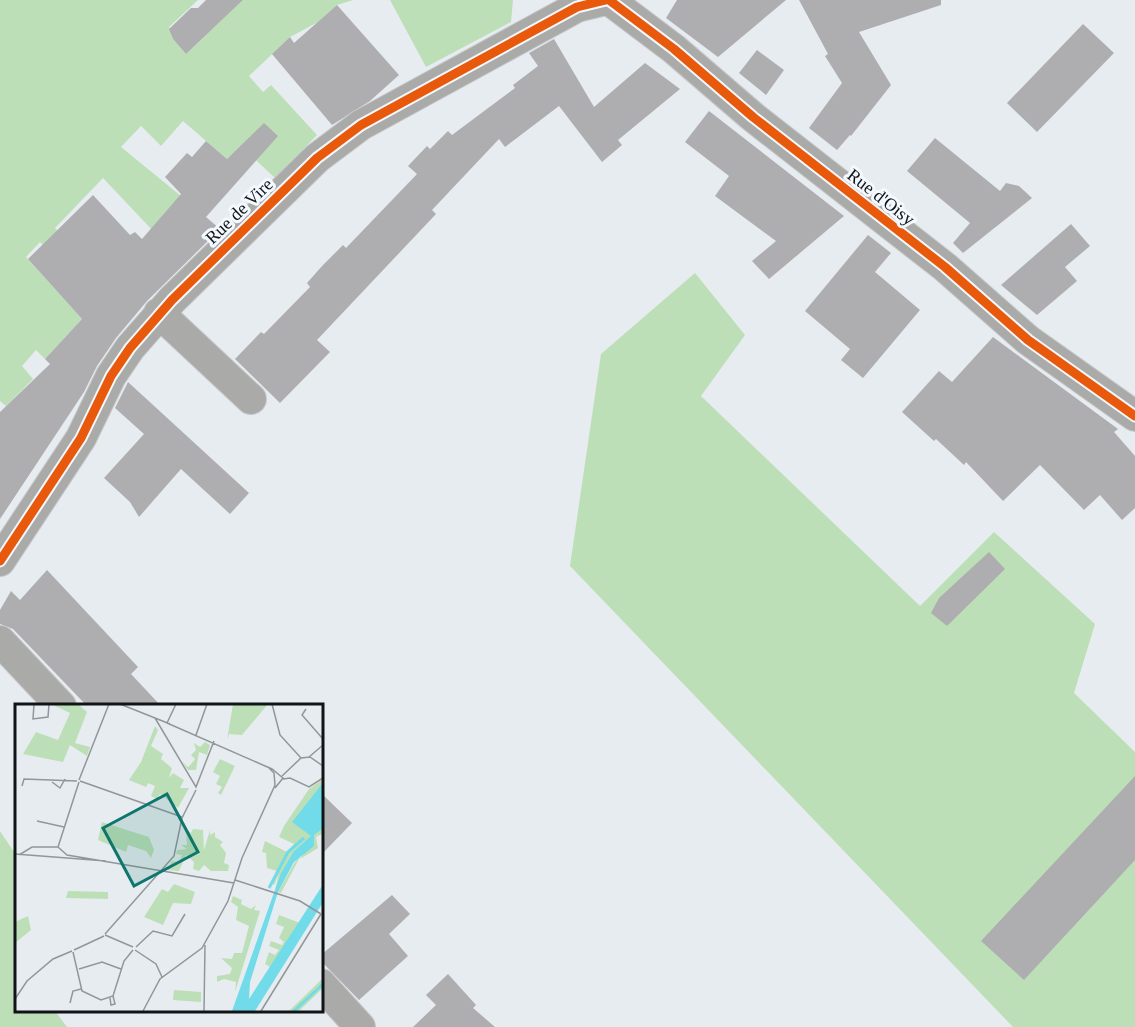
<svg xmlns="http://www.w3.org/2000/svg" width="1135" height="1027" font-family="'Times New Roman',serif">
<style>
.green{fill:#bddfb7}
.building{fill:#aeaeb0}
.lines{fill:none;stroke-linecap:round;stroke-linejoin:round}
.minor-casing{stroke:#c6c9cc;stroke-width:32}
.minor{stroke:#aaaaa9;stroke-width:30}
.cycleway-casing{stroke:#f3f9fe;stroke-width:13}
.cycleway{stroke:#e8590c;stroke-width:9}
.labels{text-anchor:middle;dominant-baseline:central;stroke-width:6;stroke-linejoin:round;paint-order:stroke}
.street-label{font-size:18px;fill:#111417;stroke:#f3f9fe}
.inset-river{fill:none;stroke:#71dbea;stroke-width:3}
.inset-road{fill:none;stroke:#919699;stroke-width:1.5}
.view{fill:#0f766e;fill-opacity:0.15;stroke:#0f766e;stroke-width:3}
.inset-edge{fill:none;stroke:#111417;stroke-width:3}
</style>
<rect width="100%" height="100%" fill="#e7ecf0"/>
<!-- green -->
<path class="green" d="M 0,0 L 198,0 L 169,27 L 173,39 L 186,54 L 243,0 L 353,0 L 337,5 L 318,22 L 290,37 L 249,76 L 263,92 L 271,85 L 317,135 L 275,178 L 241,146 L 227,159 L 183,121 L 161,146 L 141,126 L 121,147 L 181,196 L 155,233 L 103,178 L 55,228 L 87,260 L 73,277 L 40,242 L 26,257 L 82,319 L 45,359 L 36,350 L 22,366 L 33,379 L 6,406 L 0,401 Z
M 390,0 L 513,0 L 511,22 L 426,67 Z
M 695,273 L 745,335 L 701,396 L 920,606 L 994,532 L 1095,624 L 1074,693 L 1135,752 L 1135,1027 L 1013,1027 L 570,566 L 601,354 Z
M 0,831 L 16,855 L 16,1010 L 55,1011 L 67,1027 L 0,1027 Z"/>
<!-- building -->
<path class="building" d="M 206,0 L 243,0 L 186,54 L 173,39 L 169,29 L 191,8 L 198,8 Z
M 677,0 L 786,0 L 718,57 L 666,18 Z
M 799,0 L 941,0 L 941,5 L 859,32 L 891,85 L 851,136 L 850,135 L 837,150 L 809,128 L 842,83 L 825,56 L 828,54 Z
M 337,5 L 399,75 L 370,101 L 332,125 L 272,54 L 290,37 L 294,43 Z
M 1083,24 L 1114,53 L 1037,132 L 1007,103 Z
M 554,39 L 594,107 L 645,63 L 680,89 L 618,140 L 622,145 L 602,162 L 559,106 L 505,147 L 499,139 L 432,210 L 436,214 L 317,340 L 330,352 L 280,403 L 235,359 L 261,332 L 264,334 L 310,287 L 307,283 L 323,265 L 343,245 L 346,248 L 417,174 L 408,166 L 427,146 L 430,149 L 448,131 L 452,135 L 515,88 L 513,85 L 538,66 L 529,53 Z
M 757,50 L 784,70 L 766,95 L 739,73 Z
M 709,111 L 844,216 L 769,279 L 752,261 L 776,241 L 715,196 L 729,176 L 685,142 Z
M 264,123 L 278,136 L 206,217 L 220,229 L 147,301 L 116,338 L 97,366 L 84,392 L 0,519 L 0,412 L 50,364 L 45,359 L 82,319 L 28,259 L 93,195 L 130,235 L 135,232 L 142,239 L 181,194 L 165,177 L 187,153 L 192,157 L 206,141 L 227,159 Z
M 935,138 L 1000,191 L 1006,183 L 1019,186 L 1032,198 L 963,253 L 953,243 L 970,223 L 907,171 Z
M 1071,224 L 1090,246 L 1065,267 L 1077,281 L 1037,315 L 1001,285 Z
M 868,235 L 891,253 L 875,272 L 920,310 L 863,378 L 841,360 L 850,349 L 805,311 Z
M 993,337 L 1118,429 L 1114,432 L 1135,456 L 1135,508 L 1122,520 L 1100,495 L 1084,510 L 1040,465 L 1003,501 L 966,462 L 964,465 L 936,439 L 934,441 L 902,412 L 939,371 L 952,382 Z
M 128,382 L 249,493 L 230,514 L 181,469 L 139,517 L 130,502 L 104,478 L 144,434 L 115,408 Z
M 989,552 L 1005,569 L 947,626 L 931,613 L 939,598 Z
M 47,570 L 138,667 L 131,674 L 161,706 L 87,706 L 13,629 L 0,624 L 0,610 L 11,591 L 20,600 Z
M 1135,776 L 1135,860 L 1024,980 L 981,941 Z
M 321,793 L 352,823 L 321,855 Z
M 392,895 L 410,914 L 389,934 L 408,956 L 359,1000 L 321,961 L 321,955 Z
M 448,974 L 476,1005 L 473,1008 L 495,1027 L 413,1027 L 436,1005 L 426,995 Z"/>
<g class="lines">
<defs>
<path id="minor" d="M 609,0 L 674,49 L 753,117 L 945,267 L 1028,340 L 1135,416
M 159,313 L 251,399
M 0,561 L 81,438 L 111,376 L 130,348 L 172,300 L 317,158 L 361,125 L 577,7 L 606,0
M 0,641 L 61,706
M 321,984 L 360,1027"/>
</defs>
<!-- minor casing -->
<use href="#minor" class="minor-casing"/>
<!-- minor -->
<use href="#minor" class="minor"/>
<defs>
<path id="cycleway" d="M 609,0 L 674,49 L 753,117 L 945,267 L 1028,340 L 1135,416
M 0,561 L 81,438 L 111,376 L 130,348 L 172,300 L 317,158 L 361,125 L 577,7 L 606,0"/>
</defs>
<!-- cycleway casing -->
<use href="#cycleway" class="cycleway-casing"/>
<!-- cycleway -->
<use href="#cycleway" class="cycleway"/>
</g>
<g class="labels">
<!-- street labels -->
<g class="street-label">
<text transform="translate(881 197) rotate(38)">Rue d'Oisy</text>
<text transform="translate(239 211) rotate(-44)">Rue de Vire</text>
</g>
</g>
<!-- overview -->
<g transform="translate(15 704)">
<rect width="308" height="308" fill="#e7ecf0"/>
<path d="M 36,0 L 63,0 L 72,8 L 60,39 L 75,43 L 72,52 L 55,41 L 48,58 L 8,50 L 21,28 L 43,36 L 55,9 ZM 218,0 L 253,0 L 227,31 L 214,30 L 212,36 ZM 140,22 L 143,26 L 136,42 L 148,50 L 146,55 L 157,64 L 154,74 L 158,69 L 169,76 L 165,84 L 174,84 L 163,104 L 145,90 L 142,95 L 136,92 L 140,82 L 133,79 L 131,83 L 114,76 L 126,58 ZM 190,38 L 195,41 L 192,51 L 184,48 L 181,66 L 173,66 L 167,57 L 173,63 L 176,60 L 180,55 L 176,51 L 181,46 L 179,39 L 185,43 ZM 205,55 L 220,62 L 206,91 L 203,89 L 207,83 L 201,80 L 205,72 L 198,68 ZM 307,76 L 307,130 L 301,133 L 303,144 L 285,155 L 289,149 L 286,151 L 266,189 L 263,188 L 283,153 L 295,144 L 291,137 L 279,147 L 260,186 L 264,170 L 259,181 L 256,179 L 262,167 L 252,164 L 251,149 L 247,148 L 250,137 L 272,148 L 279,140 L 264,133 L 269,122 L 294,85 ZM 87,118 L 134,133 L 139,146 L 136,154 L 131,147 L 113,141 L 111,148 L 83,136 ZM 171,125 L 176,129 L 178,125 L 188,126 L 189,146 L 195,126 L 195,131 L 200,128 L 200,133 L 208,138 L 205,141 L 211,149 L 209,159 L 214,161 L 213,167 L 196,167 L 189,161 L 184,167 L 178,165 L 179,158 L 171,151 L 164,167 L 152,166 L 157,157 L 164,158 L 167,151 L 161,150 L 162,146 L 172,145 L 166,141 L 172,141 ZM 159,180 L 180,188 L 176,200 L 158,199 L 148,221 L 129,213 L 147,185 L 153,188 ZM 53,187 L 93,188 L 93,195 L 51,194 ZM 218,192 L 227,196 L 226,200 L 236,205 L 241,201 L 239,206 L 245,207 L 220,288 L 221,278 L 209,275 L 202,278 L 202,272 L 215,270 L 217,264 L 206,254 L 217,255 L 219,249 L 227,249 L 234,222 L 221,216 L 223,203 L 216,198 ZM 264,211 L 285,219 L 236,296 L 255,263 L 250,260 L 254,248 L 260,251 L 264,246 L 254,242 L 256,237 L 267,241 L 269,238 L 264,234 L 269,223 L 261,220 ZM 13,212 L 16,226 L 0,239 L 0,218 ZM 307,275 L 307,285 L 284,307 L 274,307 ZM 159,286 L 186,288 L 186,298 L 158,296 Z" fill="#bddfb7"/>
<path d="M 307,80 L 307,125 L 299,131 L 299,142 L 279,158 L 263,188 L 235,278 L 234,295 L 307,182 L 307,200 L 240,307 L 217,307 L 266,169 L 279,147 L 296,132 L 277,118 Z" fill="#71dbea"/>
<path class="inset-river" d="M 254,184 L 273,148 L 289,134M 279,307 L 308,280"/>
<path class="inset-road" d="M 19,0 L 18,15 L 33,13 L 34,0M 105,0 L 155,20M 257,0 L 265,31 L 286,54M 291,5 L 287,11 L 308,35M 140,14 L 181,83 L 199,37M 152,19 L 161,0M 152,19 L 257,65 L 268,74 L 260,84M 181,31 L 192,0M 294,53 L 308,41M 267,72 L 286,54 L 295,53 L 308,62M 268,75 L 275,74 L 294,83 L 308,74M 64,76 L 94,0M 65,77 L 167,113M 37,78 L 45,84 L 50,75M 7,82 L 9,75 L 62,77M 22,117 L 49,123M 43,143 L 52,151 L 219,179M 43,143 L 64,78M 0,150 L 91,157M 4,151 L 17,143 L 43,143M 220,176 L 285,197 L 306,210M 90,230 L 159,152 L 167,114 L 181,86M 90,231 L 118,243M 121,243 L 138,227 L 157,232 L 170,210M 59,246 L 89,232M 120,246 L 141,260 L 147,273M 58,248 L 67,287 L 86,296 L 98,292 L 109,257 L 118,246M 64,265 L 87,258 L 106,265M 95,294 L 96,301 L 100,300 L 98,292M 0,295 L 12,277 L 38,255 L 57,247M 55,299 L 58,287 L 66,285M 128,307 L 145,275 L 187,244 L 213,197 L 227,154 L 260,81 L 259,69 L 253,63M 189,307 L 190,241M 246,307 L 306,210"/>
<path class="view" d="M 152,90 L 183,148 L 119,182 L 88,124 Z"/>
<rect width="308" height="308" class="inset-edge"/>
</g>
</svg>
